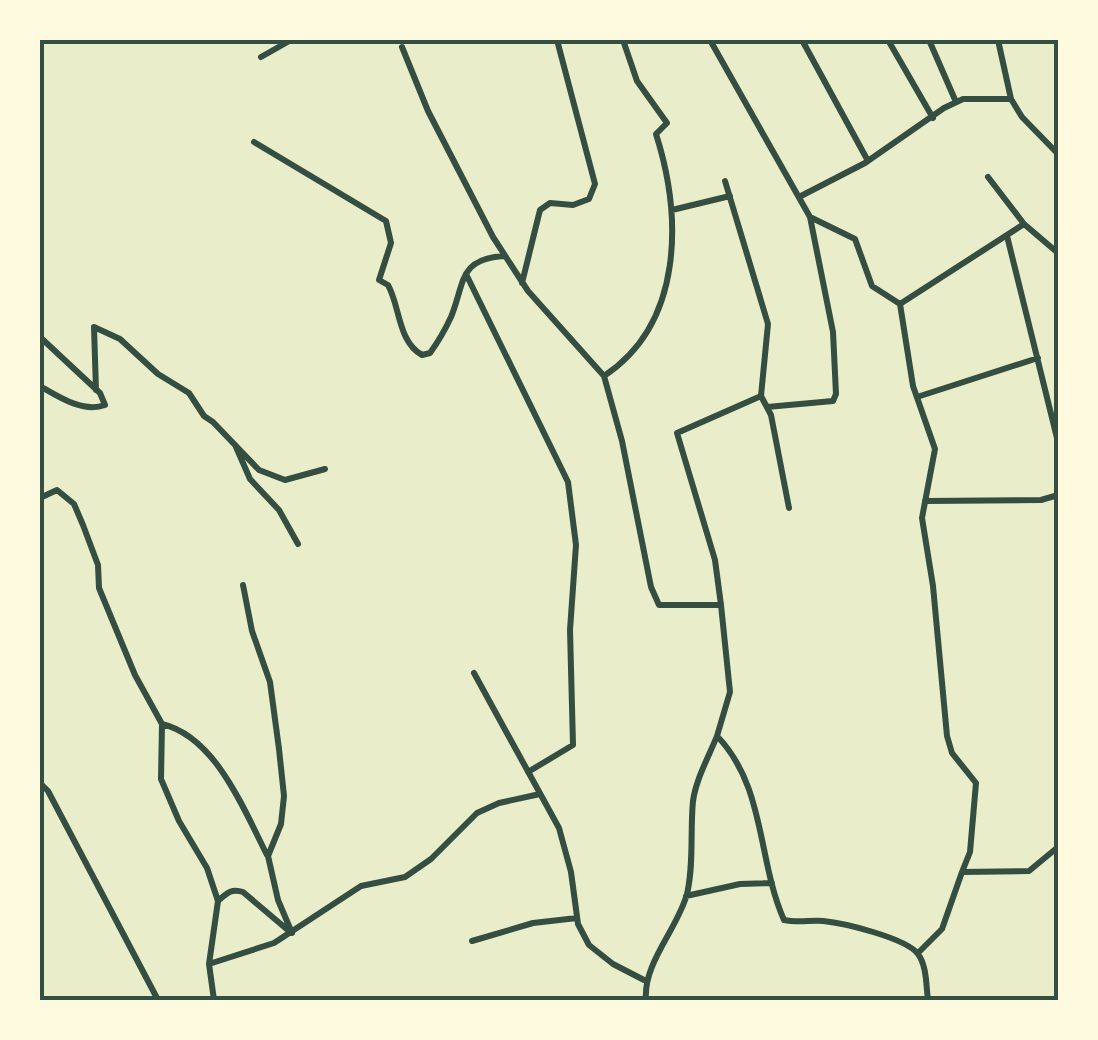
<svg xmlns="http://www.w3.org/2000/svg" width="1098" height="1040" font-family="'Sofia Sans Condensed',sans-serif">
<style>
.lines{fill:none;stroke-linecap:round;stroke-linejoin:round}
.minor{stroke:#344e41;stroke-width:6}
.neatline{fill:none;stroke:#344e41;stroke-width:4}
</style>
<rect width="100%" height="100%" fill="#e9edc9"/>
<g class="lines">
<!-- minor -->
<path class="minor" d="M 710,40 L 810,217 L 833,332 L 836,394 L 833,401 L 767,407
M 802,40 L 868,161
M 888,40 L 933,118
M 929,40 L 956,102
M 998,40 L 1011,99 L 1022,117 L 1058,154
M 402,47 L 428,111 L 493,237 L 528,291 L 604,376 L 622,441 L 651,587 L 659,605 L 721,605
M 261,57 L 291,40
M 254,142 L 386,221 L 391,243 L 379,280 L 388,285 C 400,306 398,342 422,355 L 430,353 C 438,342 445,330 451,317 C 465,283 458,259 504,256
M 988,177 L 1024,224 L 1058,253
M 725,181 L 768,324 L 761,396 L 771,415 L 789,508
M 799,197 L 865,163 L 944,108 L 963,99 L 1011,99
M 672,210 L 730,196
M 810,217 L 855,239 L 872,286 L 900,304 L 913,386 L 935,449 L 922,518 L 933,586 L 947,736 L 952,753 L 976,783 L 970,852 L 962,872
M 1007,236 L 1058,442
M 466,274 L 568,482 L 576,545 L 570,630 L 573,745 L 528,772
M 522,283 L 540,210 L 550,203 L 573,205 L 589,199 L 595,184 L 557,40
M 900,304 L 1024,224
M 40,337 L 100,393 L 105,405 C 83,413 59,397 40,386
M 604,376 C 684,323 682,216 656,134 L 667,123 L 637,81 L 623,40
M 96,390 L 94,327 L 120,339 L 158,374 L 189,393 L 204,416 L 213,422 L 259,470 L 285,480 L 325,469
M 917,397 L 1038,358
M 236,447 L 250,479 L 279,510 L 298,544
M 40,501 L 42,497 L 57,490 L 74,504 L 83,525 L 98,565 L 99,588 L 135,675 L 162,724 L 161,779 L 179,821 L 207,868 L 218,901 L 209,964 L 214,1000
M 925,501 L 1041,500 L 1058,495
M 243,585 L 252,631 L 270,682 L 279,749 L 284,796 L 281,824 L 268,856 L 278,900 L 292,933
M 474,673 L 559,828 L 571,872 L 578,924 L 589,945 L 613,964 L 644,980
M 162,724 C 216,737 244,810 267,855
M 717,736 L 730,692 L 721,605 L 715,560 L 677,433 L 761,396
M 40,783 L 48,791 L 158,1000
M 686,896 L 740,884 L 772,883
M 218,901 C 227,893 232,888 243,892 L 289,931
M 472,941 L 533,923 L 577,918
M 918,953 L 942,929 L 962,872 L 1029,871 L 1058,847
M 209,964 L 274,943 L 361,886 L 405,877 L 431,859 L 477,813 L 499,803 L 540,794
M 646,1000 C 643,963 677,930 687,894 C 694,864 690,832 693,801 C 696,779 709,756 717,736 C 766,787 757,859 784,920 C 798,923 810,920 823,921 C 844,923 906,938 918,954 C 927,966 926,986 928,1000"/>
</g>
<!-- border -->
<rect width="1098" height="1040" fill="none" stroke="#fefae0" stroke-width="85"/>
<rect x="42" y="42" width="1014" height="956" class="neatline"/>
</svg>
